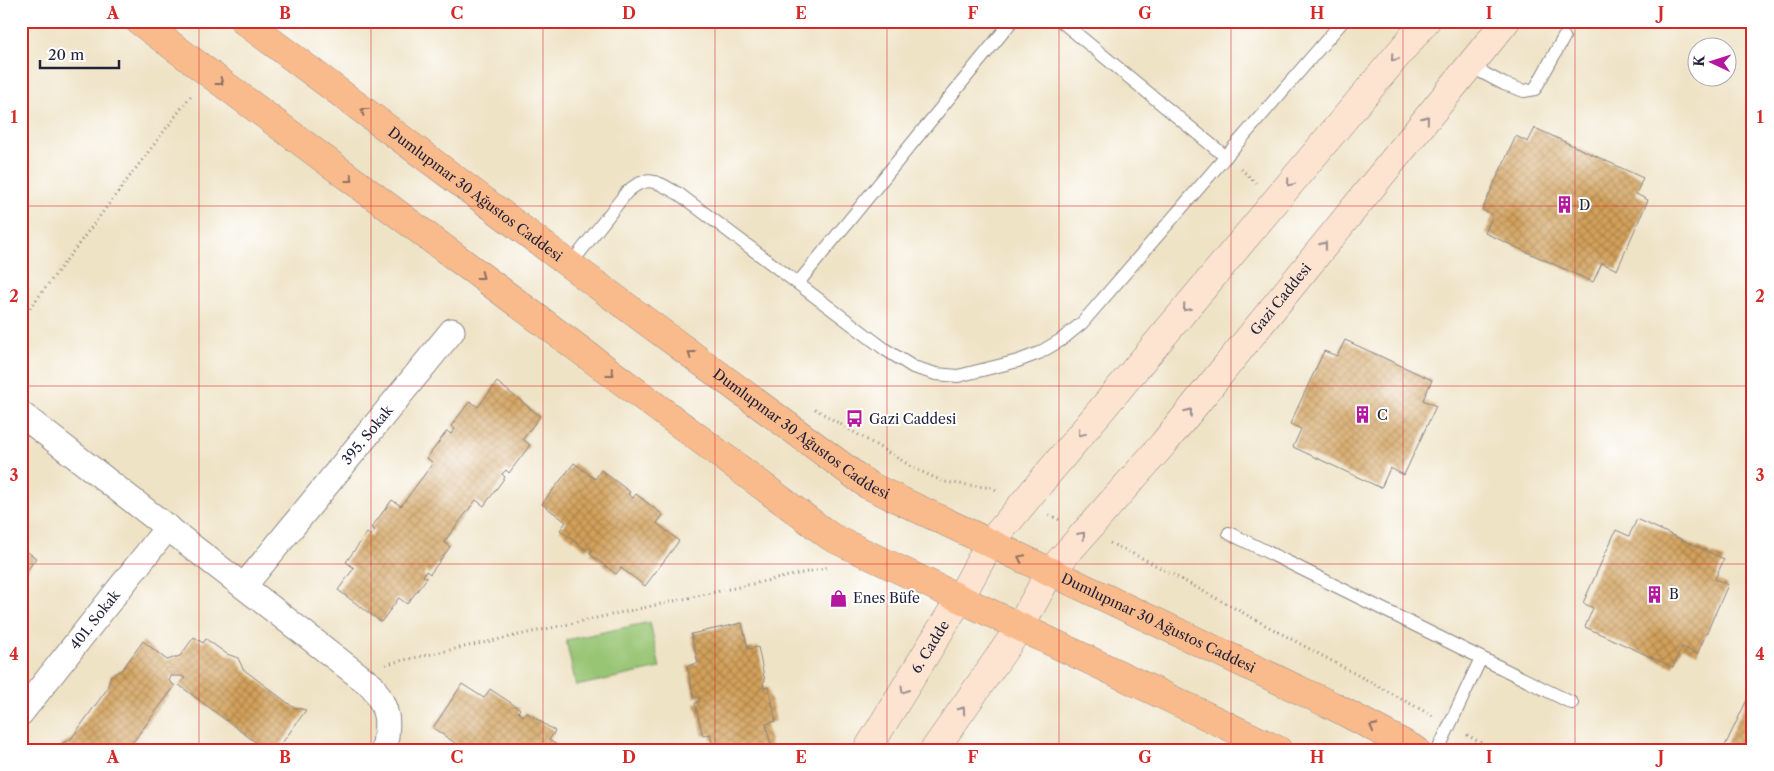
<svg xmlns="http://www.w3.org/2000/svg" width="1774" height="771" font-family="'Libre Caslon Text',serif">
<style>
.park{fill:#98c573;stroke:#5d7457}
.building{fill:url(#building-cross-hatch)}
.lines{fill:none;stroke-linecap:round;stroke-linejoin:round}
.service-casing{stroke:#888280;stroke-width:14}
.minor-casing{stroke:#888280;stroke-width:27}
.secondary-casing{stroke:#888280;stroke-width:29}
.primary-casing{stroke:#888280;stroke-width:29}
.path{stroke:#888280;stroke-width:3;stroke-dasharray:1 4;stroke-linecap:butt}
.service{stroke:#fff;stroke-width:12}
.minor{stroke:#fff;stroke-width:25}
.secondary{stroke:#fde4d1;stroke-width:28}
.primary{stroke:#fabb8c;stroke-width:28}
.oneway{stroke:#9a8d8e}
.oneway2{stroke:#8e6e64}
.grid{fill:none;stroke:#d62828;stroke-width:1;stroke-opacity:0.55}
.labels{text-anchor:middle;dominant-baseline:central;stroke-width:4;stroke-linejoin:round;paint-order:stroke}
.street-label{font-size:14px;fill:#22223b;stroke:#fff}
.poi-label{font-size:14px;fill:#22223b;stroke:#fff;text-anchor:start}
.neatline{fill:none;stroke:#d62828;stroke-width:2}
.grid-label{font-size:16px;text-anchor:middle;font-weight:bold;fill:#d62828}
</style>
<defs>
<pattern id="building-cross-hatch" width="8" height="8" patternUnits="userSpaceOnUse" patternTransform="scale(1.25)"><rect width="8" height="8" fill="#d3a15a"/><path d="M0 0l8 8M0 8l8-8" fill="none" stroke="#ab834c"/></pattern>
</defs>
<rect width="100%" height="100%" fill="#fff"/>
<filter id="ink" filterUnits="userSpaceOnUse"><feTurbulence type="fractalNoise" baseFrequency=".02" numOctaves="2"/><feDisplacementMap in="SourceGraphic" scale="10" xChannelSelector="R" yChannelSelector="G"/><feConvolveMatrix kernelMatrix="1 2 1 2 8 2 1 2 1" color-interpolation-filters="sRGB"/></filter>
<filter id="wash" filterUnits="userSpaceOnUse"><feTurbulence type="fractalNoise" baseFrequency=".0096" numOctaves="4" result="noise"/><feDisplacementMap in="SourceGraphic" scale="20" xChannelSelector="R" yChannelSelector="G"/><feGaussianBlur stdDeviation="1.12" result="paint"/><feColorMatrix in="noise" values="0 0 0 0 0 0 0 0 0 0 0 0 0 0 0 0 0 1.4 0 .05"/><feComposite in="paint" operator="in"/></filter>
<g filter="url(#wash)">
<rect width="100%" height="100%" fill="#efe3c6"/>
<!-- park -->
<path class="park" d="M 650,622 L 660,668 L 576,686 L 566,640 Z"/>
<g id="blocks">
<!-- building -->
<path class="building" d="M 1535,128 L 1643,178 L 1636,194 L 1648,200 L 1617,270 L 1602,263 L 1593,282 L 1485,233 L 1493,215 L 1482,210 L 1516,136 L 1528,142 Z
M 1345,340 L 1432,380 L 1423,400 L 1436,406 L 1404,475 L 1390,468 L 1381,488 L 1293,447 L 1301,429 L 1290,424 L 1324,351 L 1337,356 Z
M 497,382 L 540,416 L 523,439 L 530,445 L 509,473 L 506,470 L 502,474 L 505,477 L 484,506 L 476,500 L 444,542 L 450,547 L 430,574 L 426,571 L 423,576 L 427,578 L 407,604 L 399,598 L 381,622 L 338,590 L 354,568 L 346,562 L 367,533 L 371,536 L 375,530 L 371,528 L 392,500 L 401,506 L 433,463 L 427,458 L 447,431 L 451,434 L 455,429 L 451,426 L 470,401 L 478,407 Z
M 574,463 L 595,479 L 601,470 L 630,492 L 628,494 L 633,498 L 636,494 L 663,515 L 657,523 L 679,541 L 645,586 L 621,568 L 616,574 L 590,554 L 592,550 L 588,547 L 586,550 L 560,530 L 566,522 L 542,504 Z
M 1637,519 L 1724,559 L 1715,579 L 1728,585 L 1697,654 L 1682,647 L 1673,667 L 1585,627 L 1593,608 L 1583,603 L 1616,530 L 1629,536 Z
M 21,547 L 36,558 L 21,579 Z
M 742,623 L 748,649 L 758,647 L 765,681 L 763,682 L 764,688 L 768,687 L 776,721 L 766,724 L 772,750 L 714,750 L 710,734 L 703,736 L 695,703 L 700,702 L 699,697 L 694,697 L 687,666 L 698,663 L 691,634 Z
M 194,637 L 203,643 L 206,639 L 227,654 L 238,658 L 243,669 L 293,707 L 306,710 L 277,750 L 266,750 L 179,685 L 185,678 L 181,676 L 171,676 L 169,681 L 175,686 L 127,750 L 60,750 L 61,744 L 71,739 L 107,689 L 111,675 L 122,670 L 143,641 L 167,660 L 180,656 Z
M 462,684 L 484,698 L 490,689 L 520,709 L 518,712 L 523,716 L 526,712 L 555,731 L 549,740 L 565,750 L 455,750 L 458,745 L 433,728 Z
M 1753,687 L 1753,750 L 1723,750 L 1732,731 Z"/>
</g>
</g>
<g filter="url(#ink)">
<use href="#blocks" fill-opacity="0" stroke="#888280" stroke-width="1"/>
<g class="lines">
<defs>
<path id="service" d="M 1061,21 L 1226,157
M 1470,66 L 1504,84 L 1524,91 L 1535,89 L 1564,37
M 570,265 L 626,193 C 647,173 657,182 679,194 L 886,350 L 913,367 L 936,374 L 958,376 L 1018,361 L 1039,353 L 1061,340 L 1082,323 L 1343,21
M 798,283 L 1012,21
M 1229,533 L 1572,703
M 1438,750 L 1481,658"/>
<g id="minor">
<path d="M 21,414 L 372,686 C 389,710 389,722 384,750"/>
<path id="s1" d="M 244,586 L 452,331"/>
<path id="s2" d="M 21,713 L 168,527"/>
</g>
<g id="secondary">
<path id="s3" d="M 867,750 L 960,598 L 990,543 L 1426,21"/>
<path id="s4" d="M 934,750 L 1020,627 L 1050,572 L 1164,443 L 1506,21"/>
</g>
<g id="primary">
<path d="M 139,21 L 831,537 L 1278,750"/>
<path id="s5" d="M 244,21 L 570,265 L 868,485 L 1331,705 L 1416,750"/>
</g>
</defs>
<!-- service casing -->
<use href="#service" class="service-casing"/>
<!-- minor casing -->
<use href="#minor" class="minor-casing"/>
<!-- secondary casing -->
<use href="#secondary" class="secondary-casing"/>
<!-- primary casing -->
<use href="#primary" class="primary-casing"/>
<!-- path -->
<path class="path" d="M 1241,169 L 1256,183
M 21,320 L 193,93
M 815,409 L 916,469 L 944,482 L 993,488 L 998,491
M 1049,515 L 1062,521
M 1110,543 L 1144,559 L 1433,716
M 386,664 L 830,567
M 1467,735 L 1494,750"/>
<!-- service -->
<use href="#service" class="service"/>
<!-- minor -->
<use href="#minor" class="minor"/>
<!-- secondary -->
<use href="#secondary" class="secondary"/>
<!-- primary -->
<use href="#primary" class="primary"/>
</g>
<!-- one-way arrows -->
<defs><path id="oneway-chevron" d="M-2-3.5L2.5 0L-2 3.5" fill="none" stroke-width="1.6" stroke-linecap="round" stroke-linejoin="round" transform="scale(1.25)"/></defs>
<g class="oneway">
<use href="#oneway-chevron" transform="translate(1394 58) rotate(130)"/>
<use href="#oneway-chevron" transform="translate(1426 119) rotate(-51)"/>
<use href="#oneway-chevron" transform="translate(1290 183) rotate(130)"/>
<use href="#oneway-chevron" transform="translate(1324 245) rotate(-51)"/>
<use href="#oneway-chevron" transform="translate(1186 308) rotate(130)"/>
<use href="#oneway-chevron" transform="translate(1189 412) rotate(-51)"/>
<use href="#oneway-chevron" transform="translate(1081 433) rotate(130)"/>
<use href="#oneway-chevron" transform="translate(1082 535) rotate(-49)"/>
<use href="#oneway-chevron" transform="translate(904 690) rotate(121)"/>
<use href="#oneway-chevron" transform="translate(962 710) rotate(-55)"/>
</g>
<g class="oneway2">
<use href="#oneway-chevron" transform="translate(220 82) rotate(37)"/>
<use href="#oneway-chevron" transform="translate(364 111) rotate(-143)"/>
<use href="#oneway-chevron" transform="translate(350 179) rotate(37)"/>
<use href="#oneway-chevron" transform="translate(481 276) rotate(37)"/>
<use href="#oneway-chevron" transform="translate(691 354) rotate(-144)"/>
<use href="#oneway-chevron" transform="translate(611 373) rotate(37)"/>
<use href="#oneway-chevron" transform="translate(1021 558) rotate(-154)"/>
<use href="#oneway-chevron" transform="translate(1373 727) rotate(-152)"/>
</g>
</g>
<!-- grid -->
<path class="grid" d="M 199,21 L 199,750M 371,21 L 371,750M 543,21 L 543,750M 715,21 L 715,750M 887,21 L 887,750M 1059,21 L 1059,750M 1231,21 L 1231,750M 1403,21 L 1403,750M 1575,21 L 1575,750M 21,206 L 1753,206M 21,386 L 1753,386M 21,564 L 1753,564"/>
<!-- icons -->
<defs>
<symbol id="building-bare" viewBox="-9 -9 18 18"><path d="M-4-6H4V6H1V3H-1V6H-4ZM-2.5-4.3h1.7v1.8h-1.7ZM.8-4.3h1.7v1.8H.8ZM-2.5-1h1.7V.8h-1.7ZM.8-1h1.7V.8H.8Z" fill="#b5179e" stroke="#fff" stroke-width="2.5" paint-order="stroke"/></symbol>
<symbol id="bus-bare" viewBox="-9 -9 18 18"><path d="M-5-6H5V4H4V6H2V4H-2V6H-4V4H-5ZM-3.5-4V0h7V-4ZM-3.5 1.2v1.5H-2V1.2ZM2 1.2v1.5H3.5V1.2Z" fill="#b5179e" stroke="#fff" stroke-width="2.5" paint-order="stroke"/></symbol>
<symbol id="shop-bare" viewBox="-9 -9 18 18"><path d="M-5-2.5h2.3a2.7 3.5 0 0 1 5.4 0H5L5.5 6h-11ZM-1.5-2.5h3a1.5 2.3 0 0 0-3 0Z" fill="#b5179e" stroke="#fff" stroke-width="2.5" paint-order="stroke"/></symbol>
</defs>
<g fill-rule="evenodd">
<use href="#building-bare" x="1552" y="192" width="25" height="25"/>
<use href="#building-bare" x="1350" y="402" width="25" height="25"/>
<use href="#bus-bare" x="842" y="406" width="25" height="25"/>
<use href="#building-bare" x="1642" y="582" width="25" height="25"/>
<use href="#shop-bare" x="826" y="586" width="25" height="25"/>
</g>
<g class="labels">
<!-- street labels -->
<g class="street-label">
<text stroke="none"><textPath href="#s5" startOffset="289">Dumlupınar 30 Ağustos Caddesi</textPath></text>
<text stroke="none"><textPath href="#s4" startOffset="570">Gazi Caddesi</textPath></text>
<text stroke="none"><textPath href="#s5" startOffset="694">Dumlupınar 30 Ağustos Caddesi</textPath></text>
<text stroke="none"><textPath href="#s1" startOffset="195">395. Sokak</textPath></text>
<text stroke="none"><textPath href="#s2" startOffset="119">401. Sokak</textPath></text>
<text stroke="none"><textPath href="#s5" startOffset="1099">Dumlupınar 30 Ağustos Caddesi</textPath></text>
<text stroke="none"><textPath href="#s3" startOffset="121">6. Cadde</textPath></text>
</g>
<!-- poi labels -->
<g class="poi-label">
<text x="1579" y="205">D</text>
<text x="1377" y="415">C</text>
<text x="869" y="419">Gazi Caddesi</text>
<text x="1669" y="594">B</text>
<text x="853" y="598">Enes Büfe</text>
</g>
</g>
<!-- margin -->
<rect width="1774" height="771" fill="none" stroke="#fff" stroke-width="55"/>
<!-- north arrow -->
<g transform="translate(1712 62) rotate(274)"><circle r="24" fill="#ffffff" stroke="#a7a7b1"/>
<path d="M0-4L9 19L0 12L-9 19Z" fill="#b5179e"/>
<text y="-8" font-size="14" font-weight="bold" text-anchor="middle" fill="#22223b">K</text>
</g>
<!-- scale -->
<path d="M40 60v8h79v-8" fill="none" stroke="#22223b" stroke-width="2.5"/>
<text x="48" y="60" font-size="15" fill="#22223b" stroke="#ffffff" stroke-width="4" paint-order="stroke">20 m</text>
<rect x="28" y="28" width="1718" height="716" class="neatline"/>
<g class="grid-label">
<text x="113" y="19">A</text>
<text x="285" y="19">B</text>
<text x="457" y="19">C</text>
<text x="629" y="19">D</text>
<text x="801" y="19">E</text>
<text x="973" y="19">F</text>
<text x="1145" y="19">G</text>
<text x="1317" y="19">H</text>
<text x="1489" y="19">I</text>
<text x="1661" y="19">J</text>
<text x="14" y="123">1</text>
<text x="1760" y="123">1</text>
<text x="14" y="302">2</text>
<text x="1760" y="302">2</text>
<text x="14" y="481">3</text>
<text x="1760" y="481">3</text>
<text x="14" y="660">4</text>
<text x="1760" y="660">4</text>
<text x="113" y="763">A</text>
<text x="285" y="763">B</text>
<text x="457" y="763">C</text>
<text x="629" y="763">D</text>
<text x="801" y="763">E</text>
<text x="973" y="763">F</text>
<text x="1145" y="763">G</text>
<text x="1317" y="763">H</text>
<text x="1489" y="763">I</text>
<text x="1661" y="763">J</text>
</g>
</svg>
